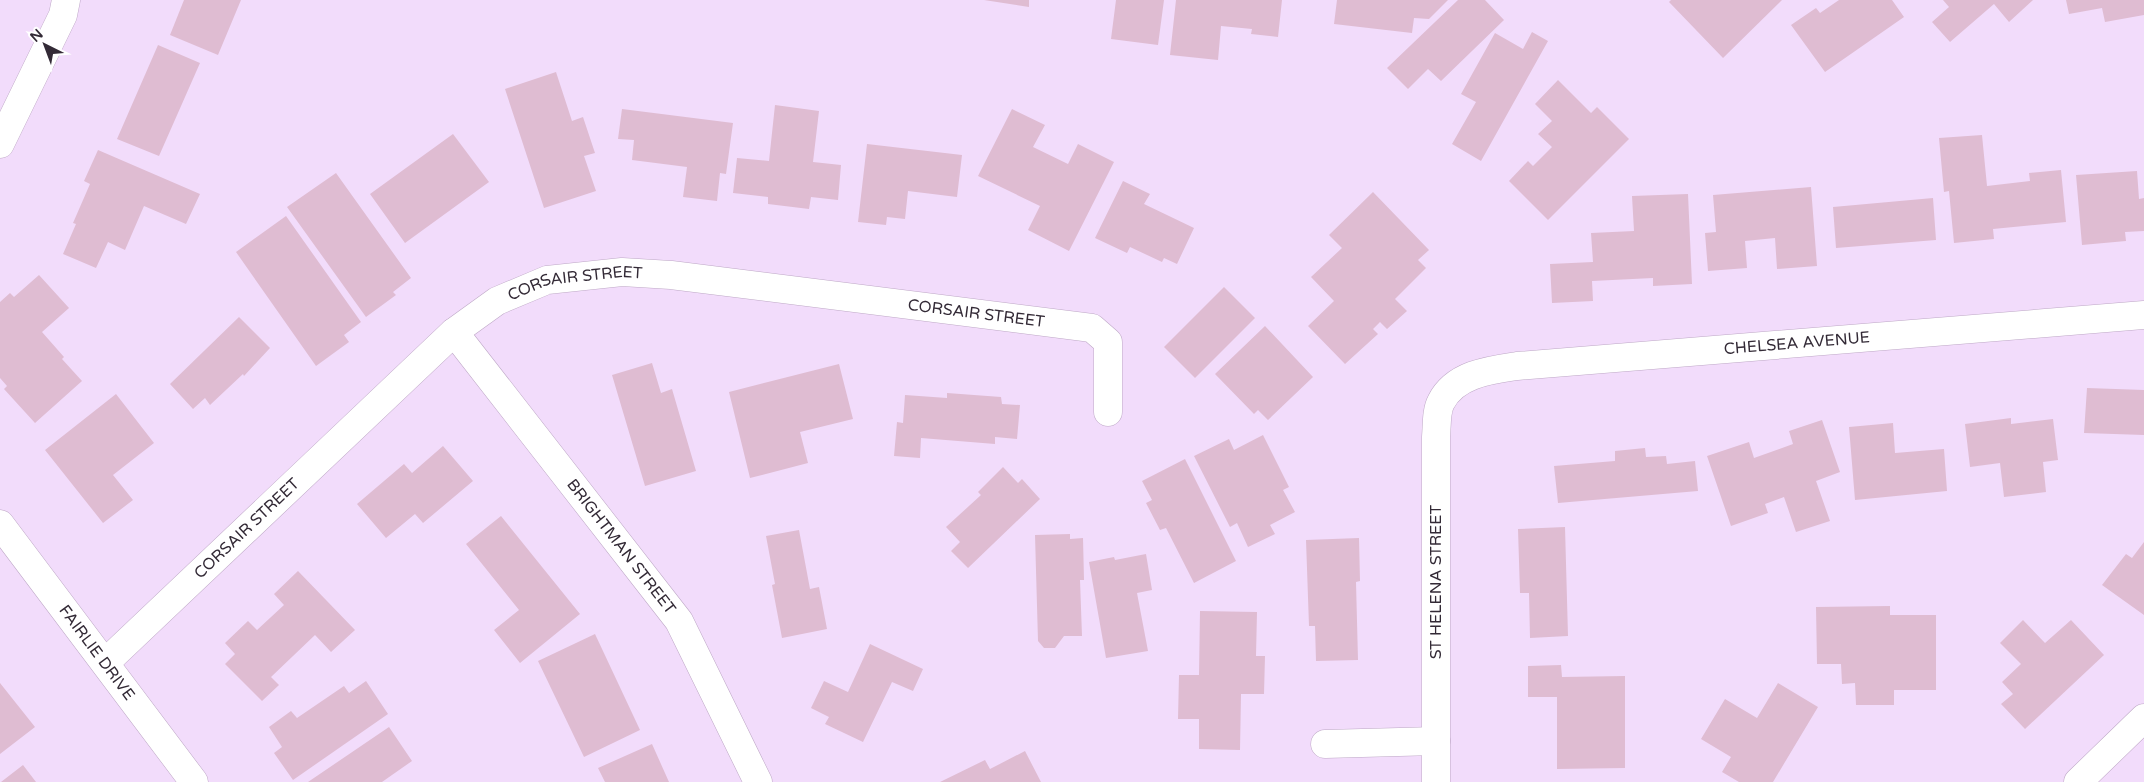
<svg xmlns="http://www.w3.org/2000/svg" width="2144" height="782" font-family="'Varela Round',sans-serif">
<style>
.building{fill:#dfbcd2}
.lines{fill:none;stroke-linecap:round;stroke-linejoin:round}
.street-casing{stroke:#bea8c6;stroke-width:29}
.street{stroke:#fff;stroke-width:28}
.labels{text-anchor:middle;dominant-baseline:central;stroke-width:4.5;stroke-linejoin:round;paint-order:stroke}
.street-label{font-size:16px;fill:#332a36;stroke:#fff}
</style>
<rect width="100%" height="100%" fill="#f2dcfb"/>
<!-- building -->
<path class="building" d="M 184,0 L 241,0 L 218,55 L 170,35 Z
M 984,0 L 1029,0 L 1029,7 Z
M 1116,0 L 1164,0 L 1158,45 L 1111,39 Z
M 1176,0 L 1282,0 L 1278,37 L 1251,34 L 1252,29 L 1221,26 L 1218,60 L 1170,55 Z
M 1337,0 L 1448,0 L 1429,19 L 1414,18 L 1412,33 L 1334,24 Z
M 1458,0 L 1485,0 L 1504,20 L 1441,81 L 1428,69 L 1408,89 L 1387,68 Z
M 1671,0 L 1782,0 L 1723,58 L 1669,2 Z
M 1839,0 L 1892,0 L 1904,17 L 1825,72 L 1791,25 L 1816,8 L 1820,13 Z
M 1943,0 L 2033,0 L 2009,22 L 1994,4 L 1950,42 L 1932,22 L 1949,7 Z
M 2066,0 L 2144,0 L 2144,15 L 2105,22 L 2102,8 L 2069,14 Z
M 1532,32 L 1548,41 L 1481,161 L 1452,144 L 1476,102 L 1461,94 L 1495,33 L 1523,49 Z
M 158,45 L 200,63 L 159,156 L 117,139 Z
M 556,72 L 572,121 L 583,117 L 595,153 L 584,156 L 596,191 L 544,208 L 505,89 Z
M 1558,80 L 1591,113 L 1597,107 L 1629,139 L 1548,220 L 1509,181 L 1528,161 L 1533,166 L 1552,147 L 1538,134 L 1552,121 L 1535,104 Z
M 775,105 L 819,111 L 813,162 L 841,165 L 838,200 L 811,197 L 809,209 L 768,204 L 768,197 L 733,193 L 737,158 L 769,161 Z
M 622,109 L 733,123 L 726,174 L 720,173 L 717,201 L 683,197 L 687,167 L 632,160 L 634,140 L 618,139 Z
M 1012,109 L 1045,125 L 1033,147 L 1068,164 L 1078,144 L 1114,162 L 1069,251 L 1028,230 L 1040,206 L 978,176 Z
M 453,134 L 489,182 L 405,243 L 370,194 Z
M 1982,135 L 1987,186 L 2030,181 L 2029,173 L 2061,170 L 2066,222 L 1993,229 L 1994,239 L 1954,243 L 1949,191 L 1944,192 L 1939,138 Z
M 867,144 L 962,155 L 957,197 L 908,191 L 905,219 L 887,217 L 886,225 L 858,222 Z
M 98,150 L 200,194 L 186,224 L 144,206 L 125,250 L 108,242 L 96,268 L 63,254 L 76,224 L 73,223 L 90,184 L 84,181 Z
M 2137,171 L 2139,199 L 2144,198 L 2144,231 L 2125,232 L 2126,241 L 2082,245 L 2076,175 Z
M 336,173 L 411,278 L 393,292 L 396,295 L 366,317 L 287,207 Z
M 1123,181 L 1150,194 L 1144,204 L 1194,228 L 1177,264 L 1164,258 L 1162,262 L 1130,247 L 1127,253 L 1095,238 Z
M 1811,187 L 1817,266 L 1777,269 L 1775,238 L 1745,241 L 1747,268 L 1708,271 L 1705,233 L 1716,232 L 1713,195 Z
M 1373,192 L 1429,250 L 1418,260 L 1426,268 L 1395,299 L 1407,311 L 1387,329 L 1380,322 L 1373,329 L 1378,334 L 1345,364 L 1308,326 L 1334,301 L 1311,277 L 1342,248 L 1329,235 Z
M 1688,194 L 1692,284 L 1653,286 L 1653,278 L 1592,281 L 1593,301 L 1552,303 L 1550,264 L 1593,262 L 1591,233 L 1634,231 L 1632,196 Z
M 1933,198 L 1936,240 L 1836,248 L 1833,207 Z
M 286,216 L 361,322 L 344,335 L 349,342 L 316,366 L 236,252 Z
M 39,275 L 69,308 L 42,332 L 64,357 L 62,359 L 82,381 L 35,423 L 4,389 L 7,386 L 0,378 L 0,302 L 10,293 L 14,297 Z
M 1224,287 L 1255,318 L 1195,378 L 1164,347 Z
M 239,317 L 270,348 L 244,376 L 243,374 L 210,405 L 205,398 L 193,409 L 170,384 Z
M 1265,326 L 1313,377 L 1268,420 L 1258,410 L 1254,414 L 1215,374 Z
M 652,363 L 661,393 L 672,389 L 696,471 L 645,486 L 612,375 Z
M 839,364 L 853,419 L 800,432 L 808,463 L 750,478 L 729,392 Z
M 2087,388 L 2144,390 L 2144,435 L 2084,433 Z
M 947,393 L 1001,397 L 1002,404 L 1020,405 L 1017,439 L 995,437 L 995,444 L 921,438 L 920,458 L 894,456 L 897,422 L 903,423 L 905,395 L 947,398 Z
M 116,394 L 154,443 L 113,475 L 133,500 L 103,523 L 45,450 Z
M 2011,418 L 2011,424 L 2053,419 L 2058,460 L 2043,462 L 2046,492 L 2004,497 L 2000,463 L 1970,467 L 1965,424 Z
M 1822,420 L 1840,472 L 1816,481 L 1830,521 L 1796,532 L 1784,497 L 1765,504 L 1768,513 L 1731,526 L 1707,456 L 1749,442 L 1754,458 L 1793,444 L 1789,431 Z
M 1893,423 L 1895,453 L 1944,449 L 1947,491 L 1855,500 L 1849,427 Z
M 1263,435 L 1289,487 L 1283,490 L 1295,512 L 1270,525 L 1275,534 L 1248,547 L 1237,523 L 1230,527 L 1194,456 L 1229,439 L 1234,450 Z
M 443,446 L 473,481 L 423,523 L 415,514 L 386,538 L 357,504 L 404,464 L 412,473 Z
M 1645,448 L 1646,457 L 1666,456 L 1667,464 L 1695,461 L 1698,491 L 1558,503 L 1554,466 L 1615,461 L 1615,451 Z
M 1185,459 L 1236,561 L 1194,583 L 1166,528 L 1160,530 L 1146,503 L 1152,500 L 1142,481 Z
M 1003,467 L 1018,483 L 1022,479 L 1040,499 L 968,568 L 951,551 L 960,542 L 946,527 L 981,495 L 978,492 Z
M 501,516 L 580,614 L 520,663 L 494,630 L 519,610 L 466,544 Z
M 1565,527 L 1568,636 L 1530,638 L 1529,593 L 1520,593 L 1518,529 Z
M 799,530 L 810,589 L 819,587 L 827,629 L 782,638 L 772,585 L 775,584 L 766,536 Z
M 1070,534 L 1070,539 L 1083,538 L 1084,580 L 1080,580 L 1082,636 L 1064,636 L 1055,648 L 1044,648 L 1038,641 L 1035,535 Z
M 1359,538 L 1360,581 L 1356,582 L 1358,660 L 1316,661 L 1315,626 L 1309,626 L 1306,540 Z
M 2144,542 L 2144,615 L 2102,585 L 2126,554 L 2132,558 Z
M 1146,554 L 1152,590 L 1137,593 L 1148,651 L 1106,658 L 1089,562 L 1114,557 L 1115,560 Z
M 298,571 L 355,630 L 331,652 L 315,635 L 271,677 L 279,685 L 262,701 L 225,664 L 235,654 L 225,643 L 248,621 L 257,630 L 284,605 L 274,594 Z
M 1890,606 L 1890,615 L 1936,615 L 1936,690 L 1894,690 L 1894,705 L 1856,705 L 1855,683 L 1842,684 L 1841,664 L 1817,664 L 1816,607 Z
M 1200,611 L 1257,612 L 1256,656 L 1265,656 L 1264,694 L 1241,694 L 1240,750 L 1199,749 L 1199,719 L 1178,719 L 1179,675 L 1199,675 Z
M 2023,620 L 2045,643 L 2071,620 L 2104,655 L 2025,729 L 2001,704 L 2013,694 L 2002,682 L 2021,664 L 2000,643 Z
M 595,634 L 640,730 L 584,757 L 538,661 Z
M 870,644 L 923,669 L 913,691 L 892,682 L 863,742 L 825,724 L 829,717 L 811,708 L 824,681 L 848,692 Z
M 1561,665 L 1562,677 L 1625,676 L 1625,768 L 1557,769 L 1557,697 L 1528,697 L 1528,666 Z
M 366,681 L 388,714 L 293,780 L 274,753 L 282,747 L 269,727 L 291,711 L 297,718 L 344,686 L 349,693 Z
M 0,683 L 35,727 L 0,754 Z
M 1778,683 L 1818,707 L 1773,782 L 1739,782 L 1722,772 L 1731,757 L 1701,739 L 1725,699 L 1757,718 Z
M 389,727 L 412,761 L 382,782 L 308,782 Z
M 652,744 L 669,782 L 605,782 L 598,768 Z
M 1025,751 L 1041,782 L 940,782 L 985,760 L 990,769 Z
M 23,765 L 36,782 L 1,782 Z"/>
<g class="lines">
<defs>
<g id="street">
<path d="M 0,144 L 63,15 L 66,0"/>
<path id="s1" d="M 454,332 L 679,621 L 758,782"/>
<path id="s2" d="M 0,524 L 194,782"/>
<path id="s3" d="M 106,662 L 454,332 L 497,301 L 547,280 L 622,272 L 671,275 L 1092,328 L 1108,342 L 1108,412"/>
<path d="M 1325,744 L 1436,741"/>
<path id="s4" d="M 1436,782 L 1436,437 C 1437,427 1436,411 1441,402 C 1455,374 1490,370 1517,366 L 2144,315"/>
<path d="M 2078,782 L 2144,718"/>
</g>
</defs>
<!-- street casing -->
<use href="#street" class="street-casing"/>
<!-- street -->
<use href="#street" class="street"/>
</g>
<g class="labels">
<!-- street labels -->
<g class="street-label">
<text stroke="none"><textPath href="#s3" startOffset="614">CORSAIR STREET</textPath></text>
<text stroke="none"><textPath href="#s3" startOffset="1019">CORSAIR STREET</textPath></text>
<text stroke="none"><textPath href="#s4" startOffset="749">CHELSEA AVENUE</textPath></text>
<text stroke="none"><textPath href="#s3" startOffset="194">CORSAIR STREET</textPath></text>
<text stroke="none"><textPath href="#s1" startOffset="272">BRIGHTMAN STREET</textPath></text>
<text transform="translate(1436 582) rotate(-90)">ST HELENA STREET</text>
<text stroke="none"><textPath href="#s2" startOffset="161">FAIRLIE DRIVE</textPath></text>
</g>
</g>
<!-- north arrow -->
<g transform="translate(45 45) rotate(318)" stroke="#ffffff" stroke-width="4" paint-order="stroke">
<path d="M0-4L9 19L0 12L-9 19Z" fill="#332a36"/>
<text y="-8" font-size="14" font-weight="bold" text-anchor="middle" fill="#332a36">N</text>
</g>
</svg>
